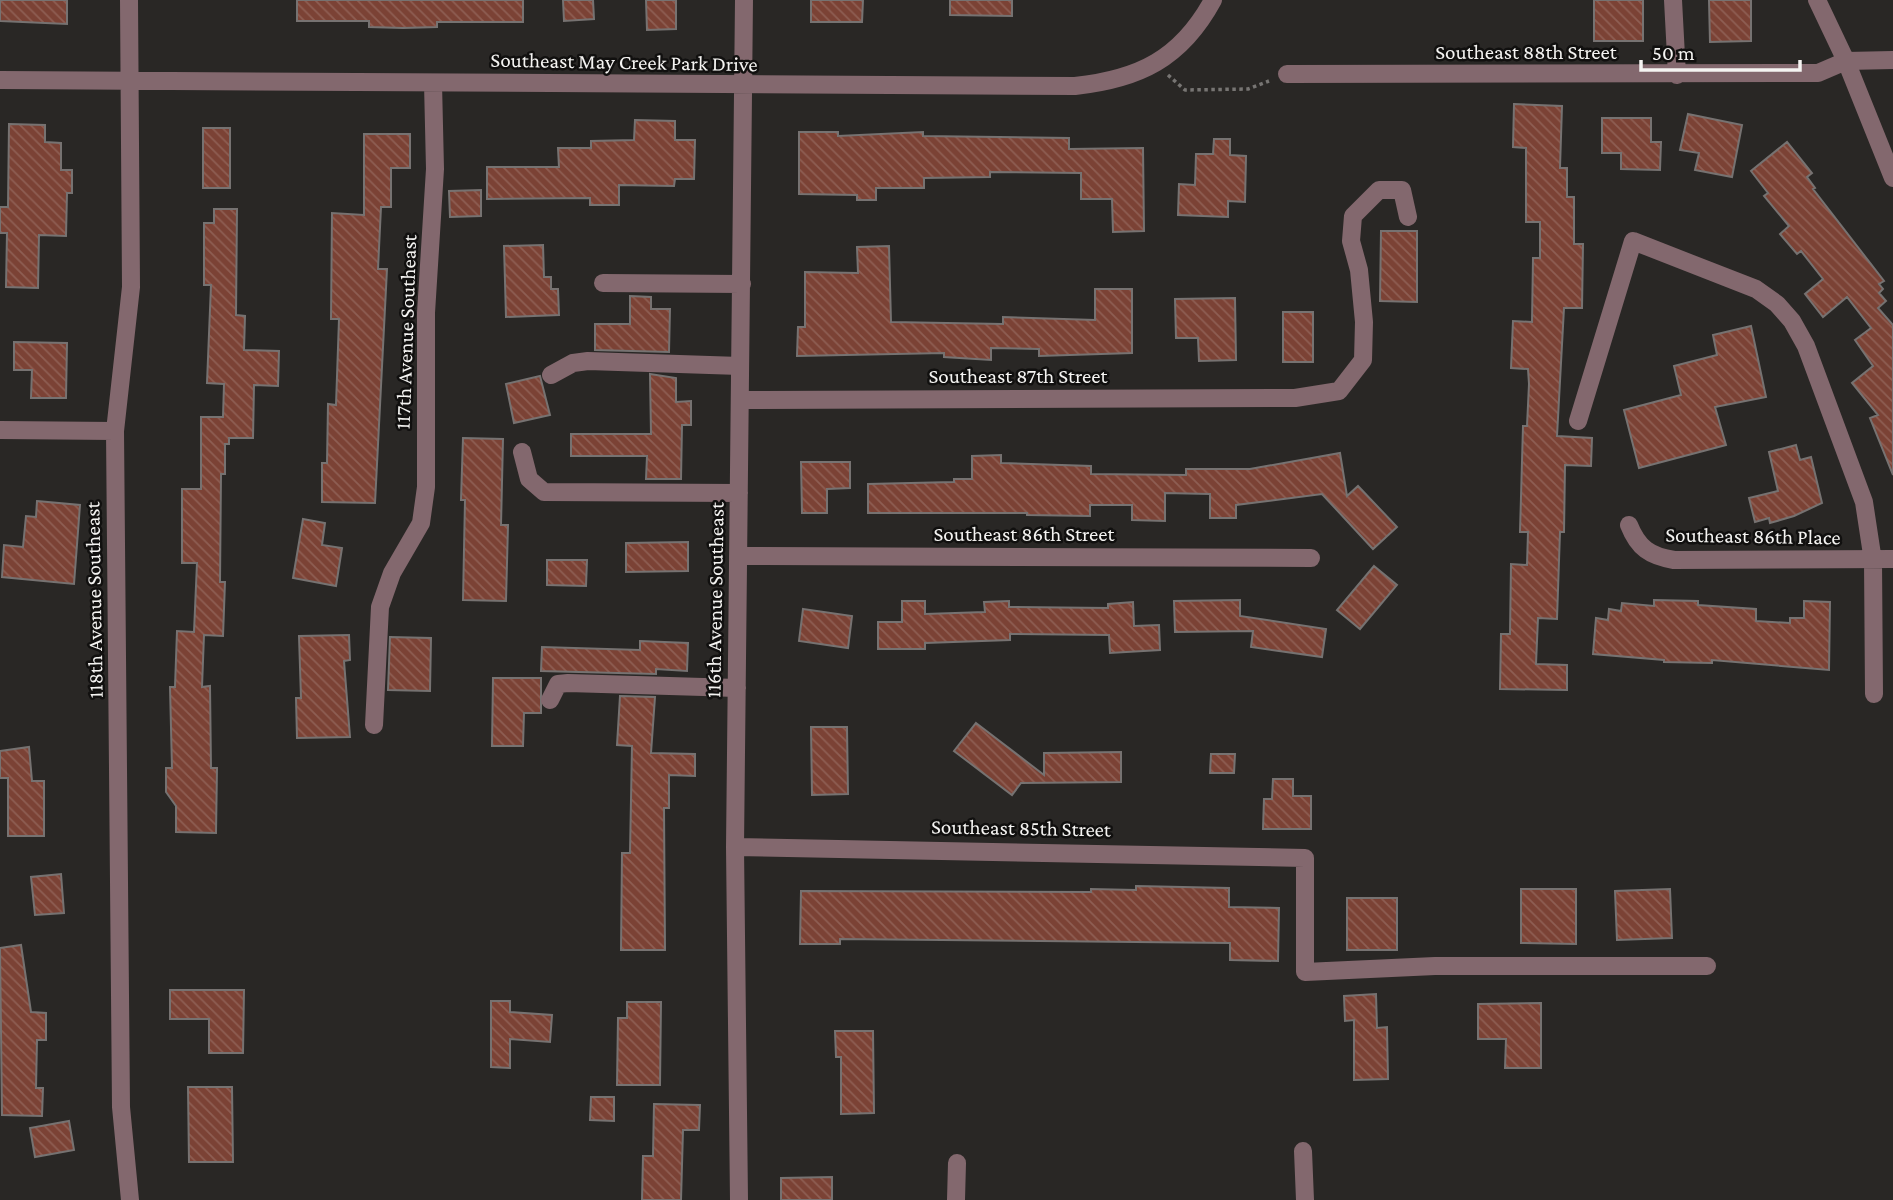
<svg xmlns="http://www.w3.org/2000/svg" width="1893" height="1200" font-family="'Crimson Pro',serif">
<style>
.building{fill:url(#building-back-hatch);stroke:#767271;stroke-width:2}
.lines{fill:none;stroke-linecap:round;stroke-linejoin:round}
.path{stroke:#777573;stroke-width:3.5;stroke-dasharray:3.5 3.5;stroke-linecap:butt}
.minor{stroke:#83686e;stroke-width:18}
.labels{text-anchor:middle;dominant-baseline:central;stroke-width:5;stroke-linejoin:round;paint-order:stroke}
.street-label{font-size:21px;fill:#f5f4f2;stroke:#11100f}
</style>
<defs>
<pattern id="building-back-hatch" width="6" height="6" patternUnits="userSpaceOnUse" patternTransform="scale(1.75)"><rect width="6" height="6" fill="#7b4235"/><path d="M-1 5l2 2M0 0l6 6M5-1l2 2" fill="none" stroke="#8e5e53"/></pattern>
</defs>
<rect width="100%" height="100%" fill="#292725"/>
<!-- building -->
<path class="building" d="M 0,0 L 67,0 L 67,24 L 0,21 Z
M 297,0 L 523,0 L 523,22 L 437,22 L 437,27 L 403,28 L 369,27 L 369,21 L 297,21 Z
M 563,0 L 593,0 L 594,19 L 564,21 Z
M 646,0 L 676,0 L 676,29 L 647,30 Z
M 811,0 L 863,0 L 862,22 L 811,22 Z
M 950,0 L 1012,0 L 1012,16 L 950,15 Z
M 1594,0 L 1643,0 L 1643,41 L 1594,41 Z
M 1709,0 L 1751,0 L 1751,41 L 1710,42 Z
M 1514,104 L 1562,106 L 1560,168 L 1567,168 L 1567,197 L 1574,197 L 1574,244 L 1583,244 L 1582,308 L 1564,308 L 1557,436 L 1592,438 L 1591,466 L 1565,465 L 1564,532 L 1560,532 L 1557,619 L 1538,618 L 1536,664 L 1567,665 L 1567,690 L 1500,689 L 1501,634 L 1510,634 L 1511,564 L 1527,565 L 1528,532 L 1520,532 L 1523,426 L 1527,426 L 1529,384 L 1528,369 L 1511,368 L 1513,321 L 1532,322 L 1533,258 L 1540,258 L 1540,222 L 1526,222 L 1526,148 L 1513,147 Z
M 1688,114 L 1742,125 L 1732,177 L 1695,170 L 1699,153 L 1680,150 Z
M 1602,118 L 1651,118 L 1651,142 L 1661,142 L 1660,170 L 1621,169 L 1621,153 L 1602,153 Z
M 635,120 L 675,121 L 675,140 L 695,140 L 694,179 L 675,179 L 674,186 L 619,185 L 619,205 L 590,205 L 590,198 L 487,199 L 487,167 L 559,167 L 558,148 L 591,148 L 591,141 L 634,140 Z
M 9,124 L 45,125 L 45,142 L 61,143 L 61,170 L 72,170 L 72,193 L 67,193 L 66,236 L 39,235 L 38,288 L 6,287 L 7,233 L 0,233 L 0,207 L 8,207 Z
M 203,128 L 230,128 L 230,188 L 203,188 Z
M 799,132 L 838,132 L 838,136 L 923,132 L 923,136 L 1069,138 L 1069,149 L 1143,148 L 1144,231 L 1113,232 L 1112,199 L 1081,199 L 1081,173 L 990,172 L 990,177 L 924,178 L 924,188 L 876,188 L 876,200 L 857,200 L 857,195 L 799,194 Z
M 364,134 L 410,134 L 410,168 L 391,168 L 391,207 L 381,207 L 378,269 L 387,269 L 375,503 L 322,502 L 322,463 L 327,463 L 328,404 L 336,405 L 339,319 L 331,319 L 332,213 L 364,215 Z
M 1214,139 L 1230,139 L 1230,155 L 1246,156 L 1245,202 L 1228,201 L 1228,217 L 1178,215 L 1179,184 L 1195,185 L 1196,154 L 1213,154 Z
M 1787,142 L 1812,173 L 1807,177 L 1815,188 L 1813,189 L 1884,281 L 1879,284 L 1883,289 L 1879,293 L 1886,301 L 1878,308 L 1893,325 L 1893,475 L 1870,418 L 1878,415 L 1852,383 L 1873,366 L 1855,340 L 1871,328 L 1847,297 L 1823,317 L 1805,294 L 1823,279 L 1801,251 L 1797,254 L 1780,234 L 1789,226 L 1764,196 L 1768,193 L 1751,171 Z
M 481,190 L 481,216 L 450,217 L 449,191 Z
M 214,209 L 237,209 L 236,315 L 245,316 L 244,350 L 279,351 L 278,386 L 254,385 L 253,438 L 229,438 L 229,444 L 225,444 L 225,474 L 221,474 L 220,582 L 225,582 L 223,636 L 204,635 L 202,687 L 210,686 L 211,768 L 217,768 L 216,833 L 176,832 L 176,806 L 166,792 L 166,768 L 172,768 L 170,687 L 175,687 L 177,631 L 194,632 L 197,563 L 182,563 L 182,489 L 201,489 L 201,417 L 223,417 L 224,384 L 207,383 L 211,285 L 204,285 L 204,223 L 214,223 Z
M 1381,231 L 1417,231 L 1417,302 L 1380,301 Z
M 543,245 L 544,277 L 551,277 L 551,289 L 558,289 L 559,315 L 506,317 L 504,246 Z
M 889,246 L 891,322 L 1003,324 L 1003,317 L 1095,320 L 1095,289 L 1132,289 L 1132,353 L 1039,356 L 1039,349 L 991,348 L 991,360 L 944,357 L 944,353 L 797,356 L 798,327 L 805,327 L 805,272 L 858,273 L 857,247 Z
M 630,296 L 651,297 L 651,309 L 670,309 L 669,352 L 595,350 L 595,324 L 630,324 Z
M 1235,298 L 1236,360 L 1199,361 L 1198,338 L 1176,338 L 1175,299 Z
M 1283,312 L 1313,312 L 1313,362 L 1283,362 Z
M 1751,326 L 1766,397 L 1715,407 L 1726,445 L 1639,468 L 1624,410 L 1681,395 L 1674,366 L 1717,355 L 1713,335 Z
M 14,342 L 67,343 L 66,398 L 31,398 L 32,370 L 14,370 Z
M 650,374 L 676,378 L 676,402 L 691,401 L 691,425 L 682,425 L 681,479 L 646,479 L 647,456 L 571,456 L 571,434 L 651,434 Z
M 540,376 L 550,415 L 514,423 L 506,384 Z
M 463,438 L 503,439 L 501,525 L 508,525 L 506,601 L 463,600 L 465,500 L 461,500 Z
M 1796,445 L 1800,460 L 1811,457 L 1822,503 L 1794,516 L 1770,523 L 1769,518 L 1755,522 L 1749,498 L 1778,491 L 1769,452 Z
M 1340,453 L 1347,496 L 1358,486 L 1397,527 L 1373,549 L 1322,494 L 1236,505 L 1236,518 L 1210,518 L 1210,494 L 1165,493 L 1165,521 L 1132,520 L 1132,505 L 1090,505 L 1090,516 L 1027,515 L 1027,513 L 868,513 L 868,484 L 954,482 L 954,479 L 972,479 L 972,456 L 1001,455 L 1001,463 L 1091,466 L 1091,474 L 1186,475 L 1186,469 L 1250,469 Z
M 801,462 L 850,462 L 850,488 L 827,489 L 827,513 L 802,513 Z
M 37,501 L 80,505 L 74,584 L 2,577 L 4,545 L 23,547 L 26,516 L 36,517 Z
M 303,519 L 325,523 L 322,545 L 342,548 L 336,586 L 293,578 Z
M 688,542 L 688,571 L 626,572 L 626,543 Z
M 547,560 L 587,560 L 586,586 L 547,585 Z
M 1374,566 L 1397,585 L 1360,629 L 1337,610 Z
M 1240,600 L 1240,616 L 1326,629 L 1322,657 L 1251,647 L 1253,631 L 1175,632 L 1174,601 Z
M 1654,600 L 1698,601 L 1698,605 L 1756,609 L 1756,621 L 1790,623 L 1790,618 L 1804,618 L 1804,601 L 1830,602 L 1829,670 L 1712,660 L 1712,663 L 1664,662 L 1664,660 L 1593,654 L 1596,618 L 1608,620 L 1609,609 L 1621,611 L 1622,603 L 1654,606 Z
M 902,601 L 925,601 L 925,614 L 985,612 L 984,602 L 1009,601 L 1009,607 L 1108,608 L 1108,604 L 1133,602 L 1134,626 L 1159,625 L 1160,650 L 1110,653 L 1109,635 L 1010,634 L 1010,640 L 925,643 L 925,649 L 878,649 L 878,622 L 902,622 Z
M 803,609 L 852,616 L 848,648 L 799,641 Z
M 349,635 L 350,660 L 344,661 L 350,737 L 297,738 L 296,698 L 301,698 L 299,636 Z
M 390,637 L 431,638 L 430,691 L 388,690 Z
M 640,641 L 688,643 L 687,671 L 656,669 L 656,674 L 541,671 L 542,647 L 640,650 Z
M 493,678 L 541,678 L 541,713 L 524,713 L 523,746 L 492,746 Z
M 620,696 L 655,697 L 651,753 L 695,754 L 695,776 L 669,775 L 669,808 L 664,808 L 665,950 L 621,950 L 622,853 L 630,853 L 632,746 L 617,745 Z
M 976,723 L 1044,775 L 1044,753 L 1121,752 L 1121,782 L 1021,783 L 1012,795 L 954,751 Z
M 811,727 L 847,727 L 848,794 L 812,795 Z
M 29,747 L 32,781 L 44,781 L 44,836 L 8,836 L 8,778 L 0,778 L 0,751 Z
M 1211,754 L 1235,754 L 1234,773 L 1210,773 Z
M 1273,779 L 1293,779 L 1293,796 L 1311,796 L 1311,829 L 1263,829 L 1264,799 L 1272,799 Z
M 61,874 L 64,913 L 35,915 L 31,877 Z
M 1136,886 L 1229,888 L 1229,907 L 1279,908 L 1278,961 L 1230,960 L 1230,943 L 840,939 L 840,944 L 800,944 L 801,891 L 1091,892 L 1091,889 L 1136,890 Z
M 1521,889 L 1576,889 L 1576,944 L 1521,943 Z
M 1670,889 L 1672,938 L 1617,940 L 1615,891 Z
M 1347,898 L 1397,898 L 1397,950 L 1347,950 Z
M 21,945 L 31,1012 L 46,1013 L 46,1040 L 37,1040 L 36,1088 L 43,1088 L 42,1116 L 2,1115 L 0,948 Z
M 170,990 L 244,990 L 243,1053 L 209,1053 L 209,1019 L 170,1019 Z
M 1376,994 L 1377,1028 L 1387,1027 L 1388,1079 L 1354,1080 L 1354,1020 L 1345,1021 L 1344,996 Z
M 491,1001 L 510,1001 L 510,1012 L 552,1015 L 550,1042 L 510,1039 L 510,1068 L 491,1067 Z
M 627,1002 L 661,1002 L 660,1085 L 617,1085 L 618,1018 L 627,1018 Z
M 1541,1003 L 1541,1068 L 1505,1068 L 1506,1039 L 1478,1039 L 1478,1004 Z
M 835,1031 L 873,1031 L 874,1113 L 841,1114 L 841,1057 L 836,1057 Z
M 188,1087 L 232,1087 L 233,1162 L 189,1162 Z
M 591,1097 L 614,1097 L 614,1121 L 590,1120 Z
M 654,1104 L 700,1105 L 699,1130 L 683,1130 L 681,1200 L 642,1200 L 643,1156 L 653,1156 Z
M 69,1121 L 74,1150 L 35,1157 L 30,1128 Z
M 832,1177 L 832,1200 L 781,1200 L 781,1178 Z"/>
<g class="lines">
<!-- path -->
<path class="path" d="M 1168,75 L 1185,90 L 1248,89 L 1269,81"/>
<!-- minor -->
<path class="minor" d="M 129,0 L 131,287 L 115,431 L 121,1107 L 130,1200
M 1673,0 L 1677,75
M 1817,0 L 1846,61 L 1893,178
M 1287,74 L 1818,73 L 1846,61 L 1893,60
M 0,80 L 1075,86 C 1139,79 1181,59 1213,0
M 603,283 L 742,284
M 551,375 L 573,363 L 588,361 L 740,366
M 740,400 L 1295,398 L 1339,391 L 1363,360 L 1364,322 L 1359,270 L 1351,241 L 1353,216 L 1379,190 L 1402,190 L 1408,217
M 1578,421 L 1633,241 L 1756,289 L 1777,304 L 1792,321 L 1806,346 L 1864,502 L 1873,561 L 1874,694
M 0,430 L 115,431
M 522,452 L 529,479 L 544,492 L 739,493
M 1629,525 C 1638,548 1650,556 1674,560 L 1893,559
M 738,556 L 1311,558
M 550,700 L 558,684 L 568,683 L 737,688
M 374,725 L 380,607 L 392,573 L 421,523 L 426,487 L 426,313 L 435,169 L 433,83
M 735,847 L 1305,858 L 1305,972 L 1435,966 L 1707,966
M 1303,1151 L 1305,1200
M 739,1200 L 735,847 L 744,0
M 956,1200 L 957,1163"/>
</g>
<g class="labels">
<!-- street labels -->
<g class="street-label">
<text x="1526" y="52">Southeast 88th Street</text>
<text transform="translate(624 62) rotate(1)">Southeast May Creek Park Drive</text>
<text transform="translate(406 332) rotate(-88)">117th Avenue Southeast</text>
<text x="1018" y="376">Southeast 87th Street</text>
<text x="1024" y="534">Southeast 86th Street</text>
<text transform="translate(1753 536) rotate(1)">Southeast 86th Place</text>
<text transform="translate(94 600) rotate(-91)">118th Avenue Southeast</text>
<text transform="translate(715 600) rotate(-89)">116th Avenue Southeast</text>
<text transform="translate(1021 828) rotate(1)">Southeast 85th Street</text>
</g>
</g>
<!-- scale -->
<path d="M1641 60v10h159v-10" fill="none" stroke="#f5f4f2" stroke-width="3.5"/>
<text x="1652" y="60" font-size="21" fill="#f5f4f2" stroke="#11100f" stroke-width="5" paint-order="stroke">50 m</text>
</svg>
